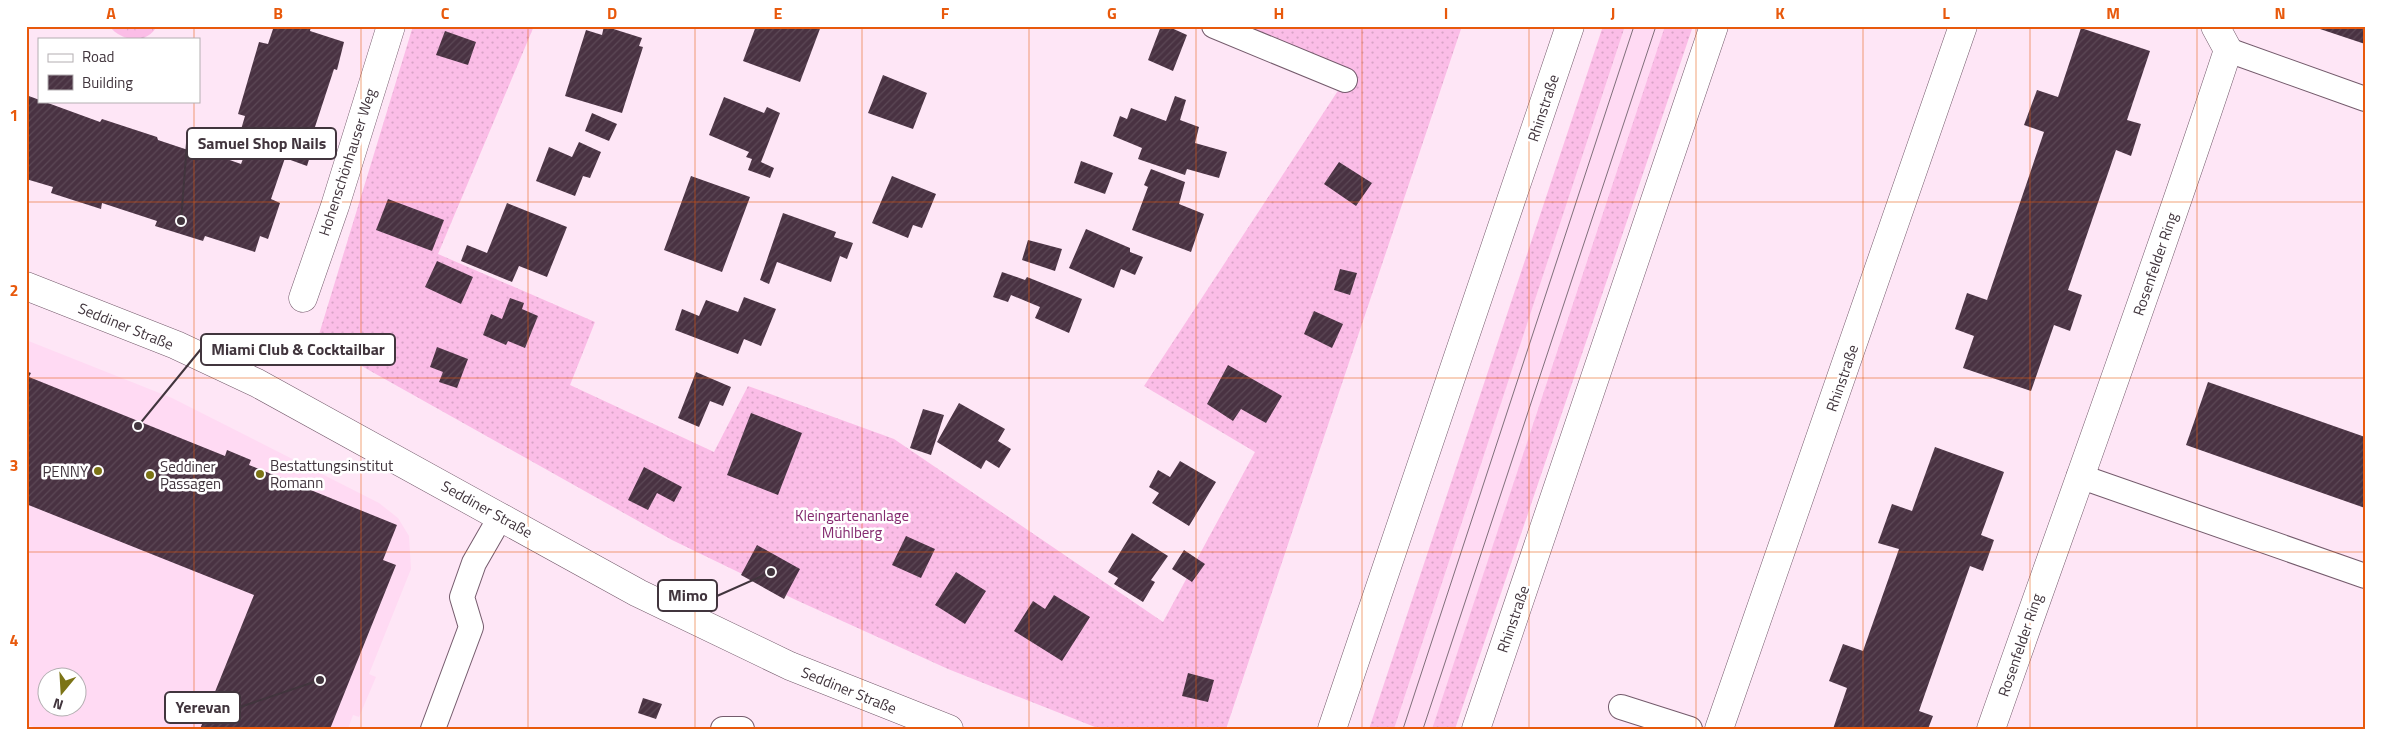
<svg xmlns="http://www.w3.org/2000/svg" width="2391" height="755" font-family="'Titillium Web',sans-serif">
<style>
.built{fill:#ffdaf3;fill-rule:evenodd}
.grass{fill:url(#grass-dots)}
.park{fill:url(#park-crowns)}
.building{fill:url(#building-hatch)}
.lines{fill:none;stroke-linecap:round;stroke-linejoin:round}
.service-casing{stroke:#745b6c;stroke-width:26}
.minor-casing{stroke:#745b6c;stroke-width:29}
.tertiary-casing{stroke:#745b6c;stroke-width:29}
.secondary-casing{stroke:#745b6c;stroke-width:29}
.service{stroke:#fff;stroke-width:24}
.minor{stroke:#fff;stroke-width:28}
.tertiary{stroke:#fff;stroke-width:28}
.secondary{stroke:#fff;stroke-width:28}
.tram{stroke:#7f6f7a;stroke-width:1}
.grid{fill:none;stroke:#e8590c;stroke-width:1;stroke-opacity:0.55}
.poi-dot{fill:#7c7416;stroke:#fff;stroke-width:2}
.labels{text-anchor:middle;dominant-baseline:central;stroke-width:5;stroke-linejoin:round;paint-order:stroke}
.street-label{font-size:15px;fill:#41353d;stroke:#fff}
.poi-label{font-size:15px;fill:#41353d;stroke:#fff;text-anchor:start}
.park-label{font-size:15px;fill:#842a6f;stroke:#fff}
.leader{fill:none;stroke:#41353d;stroke-width:2}
.callout-dot{fill:#41353d;stroke:#fff;stroke-width:2}
.callout{fill:#fff;stroke:#41353d;stroke-width:2}
.callout-label{font-size:16px;text-anchor:middle;font-weight:bold;fill:#41353d}
.neatline{fill:none;stroke:#e8590c;stroke-width:2}
.grid-label{font-size:16px;text-anchor:middle;font-weight:bold;fill:#e8590c}
</style>
<defs>
<pattern id="grass-dots" width="8" height="8" patternUnits="userSpaceOnUse" patternTransform="scale(1.25)"><rect width="8" height="8" fill="#fbbde7"/><path d="M2 2h.1M6 6h.1" fill="none" stroke="#d8a3c7" stroke-width="1.8" stroke-linecap="round"/></pattern>
<pattern id="park-crowns" width="20" height="18" patternUnits="userSpaceOnUse" patternTransform="scale(1.25)"><rect width="20" height="18" fill="#fbbde7"/><path d="M2 6a3 3 0 1 1 6 0M12 15a3 3 0 1 1 6 0" fill="none" stroke="#d8a3c7"/></pattern>
<pattern id="building-hatch" width="6" height="6" patternUnits="userSpaceOnUse" patternTransform="scale(1.25)"><rect width="6" height="6" fill="#493242"/><path d="M-1 1l2-2M0 6l6-6M5 7l2-2" fill="none" stroke="#5c4856"/></pattern>
</defs>
<rect width="100%" height="100%" fill="#fee6f6"/>
<!-- built -->
<path class="built" d="M 1625,26 L 1665,26 L 1432,729 L 1394,729 Z
M 26,340 L 172,398 L 379,503 L 398,518 L 409,536 L 411,569 L 369,674 L 376,677 L 359,717 L 353,715 L 348,729 L 39,729 L 26,724 ZM 48,678 L 78,678 L 78,708 L 48,708 Z"/>
<!-- grass -->
<path class="grass" d="M 413,26 L 534,26 L 438,254 L 595,322 L 570,385 L 714,452 L 748,386 L 894,439 L 1163,622 L 1255,452 L 1144,386 L 1345,80 L 1214,26 L 1462,26 L 1226,729 L 1100,729 L 948,669 L 796,600 L 672,540 L 317,341 Z
M 1603,26 L 1625,26 L 1394,729 L 1369,729 Z
M 1665,26 L 1693,26 L 1455,729 L 1432,729 Z"/>
<!-- park -->
<path class="park" d="M 109,26 L 157,26 C 146,46 121,41 109,26 Z"/>
<!-- building -->
<path class="building" d="M 274,26 L 311,26 L 310,31 L 344,42 L 337,70 L 334,69 L 312,136 L 316,137 L 307,166 L 285,158 L 271,199 L 280,203 L 268,239 L 260,236 L 255,252 L 205,236 L 203,241 L 155,226 L 157,221 L 102,203 L 101,209 L 51,193 L 53,187 L 26,179 L 26,95 L 100,122 L 102,119 L 157,137 L 158,140 L 203,155 L 204,151 L 241,164 L 248,146 L 237,143 L 245,116 L 238,114 L 259,42 L 268,44 Z
M 604,26 L 642,38 L 639,46 L 643,47 L 622,113 L 565,96 L 586,30 L 602,35 Z
M 756,26 L 821,26 L 800,82 L 743,61 Z
M 1161,26 L 1167,26 L 1187,35 L 1173,71 L 1148,60 Z
M 2314,26 L 2365,26 L 2365,44 L 2314,27 Z
M 2081,28 L 2150,51 L 2127,120 L 2141,124 L 2131,156 L 2116,150 L 2068,290 L 2082,295 L 2070,331 L 2054,325 L 2031,391 L 1963,368 L 1974,336 L 1955,329 L 1967,293 L 1987,300 L 2044,132 L 2024,125 L 2037,90 L 2058,97 Z
M 445,31 L 476,42 L 468,65 L 436,55 Z
M 883,75 L 927,93 L 913,129 L 868,113 Z
M 1175,96 L 1186,100 L 1180,120 L 1199,127 L 1195,143 L 1227,152 L 1219,178 L 1187,169 L 1185,175 L 1138,159 L 1142,148 L 1113,136 L 1120,116 L 1127,119 L 1131,108 L 1166,121 Z
M 724,97 L 764,113 L 767,107 L 780,113 L 761,162 L 774,168 L 770,178 L 748,170 L 752,159 L 746,157 L 749,152 L 709,135 Z
M 592,113 L 617,124 L 609,141 L 585,131 Z
M 579,142 L 601,152 L 590,178 L 583,176 L 575,196 L 536,181 L 549,147 L 572,157 Z
M 1081,161 L 1113,173 L 1105,194 L 1074,183 Z
M 1339,162 L 1372,183 L 1356,206 L 1324,184 Z
M 1151,169 L 1185,182 L 1179,204 L 1204,214 L 1191,252 L 1132,230 L 1148,187 L 1144,185 Z
M 691,176 L 750,197 L 722,272 L 664,250 Z
M 892,176 L 936,194 L 922,228 L 913,225 L 908,238 L 872,223 Z
M 388,199 L 444,220 L 432,251 L 376,230 Z
M 507,203 L 567,227 L 547,277 L 519,266 L 512,282 L 461,261 L 467,245 L 487,253 Z
M 783,213 L 836,232 L 834,237 L 853,243 L 847,259 L 840,256 L 831,282 L 777,262 L 769,284 L 760,280 Z
M 1086,229 L 1130,248 L 1130,252 L 1143,257 L 1135,275 L 1121,269 L 1114,288 L 1069,268 Z
M 1028,240 L 1062,249 L 1055,271 L 1022,260 Z
M 437,261 L 473,277 L 461,304 L 425,287 Z
M 1340,269 L 1357,273 L 1350,295 L 1334,290 Z
M 1002,272 L 1025,280 L 1027,277 L 1082,299 L 1069,333 L 1035,318 L 1040,307 L 1011,295 L 1008,302 L 993,297 Z
M 744,297 L 776,309 L 761,346 L 744,339 L 738,354 L 675,330 L 682,309 L 699,316 L 706,300 L 738,312 Z
M 510,298 L 524,303 L 522,309 L 538,316 L 525,348 L 508,341 L 506,345 L 483,335 L 491,314 L 502,319 Z
M 1314,311 L 1343,324 L 1332,348 L 1304,334 Z
M 437,347 L 468,359 L 457,388 L 439,382 L 443,372 L 430,367 Z
M 1228,365 L 1282,396 L 1266,423 L 1241,409 L 1233,421 L 1207,404 Z
M 26,371 L 31,373 L 29,377 L 225,456 L 227,450 L 251,460 L 249,465 L 397,525 L 383,560 L 396,565 L 330,729 L 200,729 L 254,595 L 26,504 Z
M 696,372 L 731,387 L 723,406 L 710,401 L 699,427 L 678,418 Z
M 2208,382 L 2365,437 L 2365,508 L 2186,445 Z
M 959,403 L 1005,429 L 998,441 L 1011,449 L 999,468 L 986,460 L 981,469 L 937,442 Z
M 923,409 L 944,415 L 931,455 L 910,448 Z
M 751,413 L 802,433 L 778,495 L 727,475 Z
M 1935,447 L 2004,472 L 1981,535 L 1994,540 L 1983,571 L 1970,566 L 1919,711 L 1933,716 L 1928,729 L 1833,729 L 1847,688 L 1829,681 L 1843,644 L 1863,651 L 1899,549 L 1878,543 L 1892,504 L 1912,511 Z
M 1180,461 L 1216,482 L 1189,526 L 1152,503 L 1159,493 L 1149,487 L 1158,470 L 1170,477 Z
M 644,467 L 682,487 L 674,502 L 657,493 L 648,510 L 628,500 Z
M 1132,533 L 1168,556 L 1151,580 L 1155,582 L 1143,602 L 1114,584 L 1118,578 L 1108,572 Z
M 906,536 L 935,549 L 921,578 L 892,565 Z
M 757,545 L 800,569 L 784,599 L 741,575 Z
M 1184,550 L 1205,564 L 1192,582 L 1172,569 Z
M 956,572 L 986,591 L 965,624 L 935,605 Z
M 1054,595 L 1090,617 L 1062,661 L 1014,631 L 1033,601 L 1045,609 Z
M 1188,673 L 1214,680 L 1208,702 L 1182,696 Z
M 643,698 L 662,704 L 656,719 L 638,713 Z"/>
<g class="lines">
<defs>
<path id="service" d="M 1214,26 L 1345,80
M 2228,50 L 2365,99
M 2079,476 L 2365,576
M 1621,707 L 1690,729
M 433,729 L 471,627 L 462,597 L 474,563 L 501,516
M 723,729 L 742,729"/>
<path id="minor" d="M 303,298 L 335,206 L 391,26
M 1719,729 L 1963,26
M 1991,729 C 2070,503 2153,278 2228,50 L 2215,26"/>
<path id="tertiary" d="M 26,286 L 176,345 L 257,383 L 638,593 L 790,666 L 949,729"/>
<path id="secondary" d="M 1332,729 L 1570,26
M 1476,729 L 1714,26"/>
</defs>
<!-- service casing -->
<use href="#service" class="service-casing"/>
<!-- minor casing -->
<use href="#minor" class="minor-casing"/>
<!-- tertiary casing -->
<use href="#tertiary" class="tertiary-casing"/>
<!-- secondary casing -->
<use href="#secondary" class="secondary-casing"/>
<!-- service -->
<use href="#service" class="service"/>
<!-- minor -->
<use href="#minor" class="minor"/>
<!-- tertiary -->
<use href="#tertiary" class="tertiary"/>
<!-- secondary -->
<use href="#secondary" class="secondary"/>
<!-- tram -->
<path class="tram" d="M 1403,729 L 1634,26
M 1423,729 L 1656,26"/>
</g>
<!-- grid -->
<path class="grid" d="M 194,26 L 194,39M 361,26 L 361,729M 528,26 L 528,729M 695,26 L 695,729M 862,26 L 862,729M 1029,26 L 1029,729M 1196,26 L 1196,729M 1362,26 L 1362,729M 1529,26 L 1529,729M 1696,26 L 1696,729M 1863,26 L 1863,729M 2030,26 L 2030,729M 2197,26 L 2197,729M 194,101 L 194,729M 26,202 L 2365,202M 26,378 L 2365,378M 26,552 L 2365,552"/>
<!-- markers -->
<g class="poi-dot">
<circle cx="98" cy="471" r="5"/>
<circle cx="260" cy="474" r="5"/>
<circle cx="150" cy="475" r="5"/>
</g>
<g class="labels">
<!-- street labels -->
<g class="street-label">
<text transform="translate(1543 108) rotate(-72)">Rhinstraße</text>
<text transform="translate(347 162) rotate(-72)">Hohenschönhauser Weg</text>
<text transform="translate(2155 264) rotate(-71)">Rosenfelder Ring</text>
<text transform="translate(126 326) rotate(22)">Seddiner Straße</text>
<text transform="translate(1842 378) rotate(-71)">Rhinstraße</text>
<text transform="translate(487 509) rotate(29)">Seddiner Straße</text>
<text transform="translate(1513 619) rotate(-71)">Rhinstraße</text>
<text transform="translate(2020 645) rotate(-71)">Rosenfelder Ring</text>
<text transform="translate(849 690) rotate(22)">Seddiner Straße</text>
</g>
<!-- poi labels -->
<g class="poi-label">
<text x="270" y="465">Bestattungsinstitut<tspan x="270" dy="17">Romann</tspan></text>
<text x="160" y="466">Seddiner<tspan x="160" dy="17">Passagen</tspan></text>
<text x="88" y="471" text-anchor="end">PENNY</text>
</g>
<!-- park labels -->
<g class="park-label">
<text x="852" y="515">Kleingartenanlage<tspan x="852" dy="17">Mühlberg</tspan></text>
</g>
</g>
<!-- callouts -->
<path class="leader" d="M181 221L187 143M138 426L201 349M771 572L717 596M320 680L240 707"/>
<g class="callout-dot">
<circle cx="181" cy="221" r="5"/>
<circle cx="138" cy="426" r="5"/>
<circle cx="771" cy="572" r="5"/>
<circle cx="320" cy="680" r="5"/>
</g>
<g class="callout">
<rect x="187" y="128" width="149" height="31" rx="5"/>
<rect x="201" y="334" width="194" height="31" rx="5"/>
<rect x="658" y="580" width="59" height="31" rx="5"/>
<rect x="165" y="692" width="75" height="31" rx="5"/>
</g>
<g class="callout-label">
<text x="262" y="149">Samuel Shop Nails</text>
<text x="298" y="355">Miami Club &amp; Cocktailbar</text>
<text x="688" y="601">Mimo</text>
<text x="203" y="713">Yerevan</text>
</g>
<!-- border -->
<rect width="2391" height="755" fill="none" stroke="#ffffff" stroke-width="55"/>
<!-- legend -->
<rect x="38" y="38" width="162" height="65" fill="#ffffff" stroke="#b3aeb1"/>
<rect x="48" y="54" width="25" height="8" fill="#ffffff" stroke="#b3aeb1"/>
<text x="82" y="62" font-size="15" fill="#41353d">Road</text>
<rect x="48" y="75" width="25" height="15" fill="url(#building-hatch)" stroke="#b3aeb1"/>
<text x="82" y="88" font-size="15" fill="#41353d">Building</text>
<!-- north arrow -->
<g transform="translate(62 692) rotate(198)"><circle r="24" fill="#ffffff" stroke="#b3aeb1"/>
<path d="M0-4L9 19L0 12L-9 19Z" fill="#7c7416"/>
<text y="-8" font-size="14" font-weight="bold" text-anchor="middle" fill="#41353d">N</text>
</g>
<rect x="28" y="28" width="2336" height="700" class="neatline"/>
<g class="grid-label">
<text x="111" y="19">A</text>
<text x="278" y="19">B</text>
<text x="445" y="19">C</text>
<text x="612" y="19">D</text>
<text x="778" y="19">E</text>
<text x="945" y="19">F</text>
<text x="1112" y="19">G</text>
<text x="1279" y="19">H</text>
<text x="1446" y="19">I</text>
<text x="1613" y="19">J</text>
<text x="1780" y="19">K</text>
<text x="1946" y="19">L</text>
<text x="2113" y="19">M</text>
<text x="2280" y="19">N</text>
<text x="14" y="121">1</text>
<text x="14" y="296">2</text>
<text x="14" y="471">3</text>
<text x="14" y="646">4</text>
</g>
</svg>
